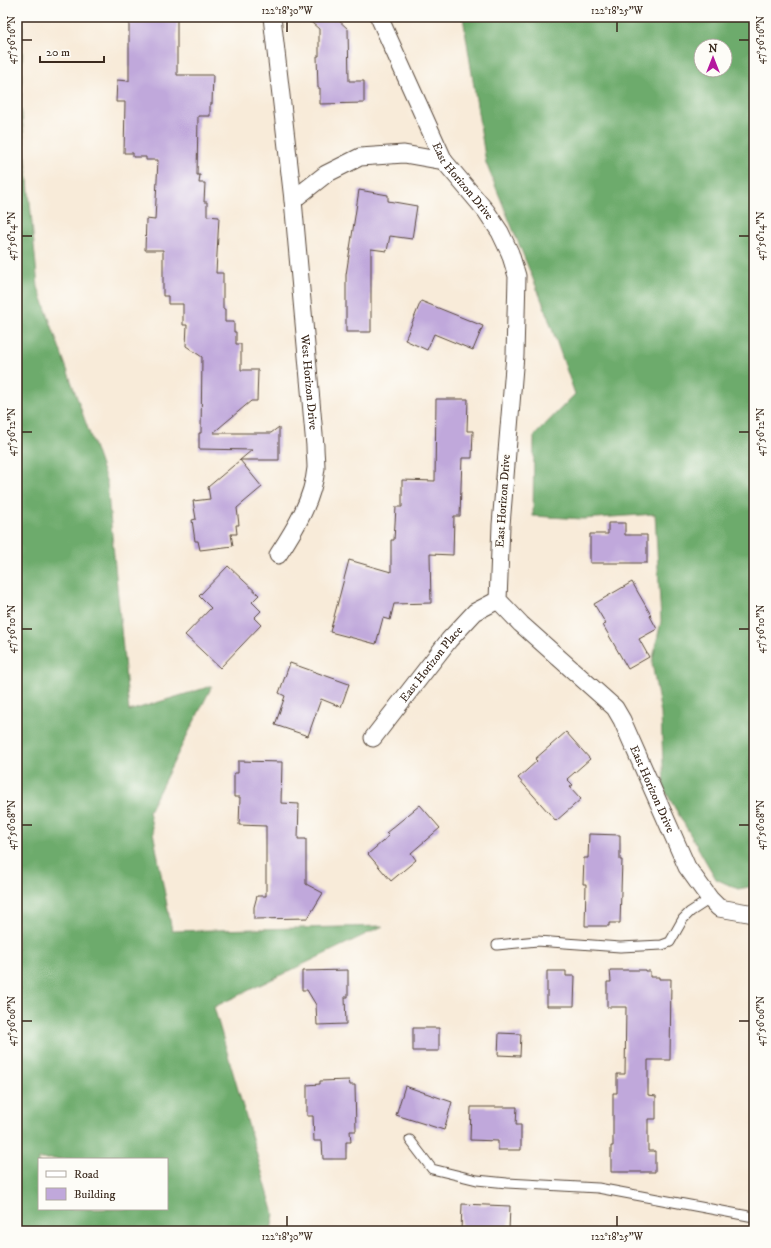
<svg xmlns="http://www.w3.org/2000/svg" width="771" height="1248" font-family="'IM FELL DW Pica',serif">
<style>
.forest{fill:#6dab6c;stroke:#546a45;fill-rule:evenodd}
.building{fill:#c0a8db}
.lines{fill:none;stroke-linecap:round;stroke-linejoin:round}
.service-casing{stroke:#57473a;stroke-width:11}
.minor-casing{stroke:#57473a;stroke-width:19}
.service{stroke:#fff;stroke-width:9}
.minor{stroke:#fff;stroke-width:17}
.ticks{fill:none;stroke:#3b2a1e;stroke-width:1.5}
.labels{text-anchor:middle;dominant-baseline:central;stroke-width:4;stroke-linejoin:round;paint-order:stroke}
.street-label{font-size:12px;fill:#3b2a1e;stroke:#fdfcf7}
.neatline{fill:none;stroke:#3b2a1e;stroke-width:1.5}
.ticks-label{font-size:10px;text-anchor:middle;fill:#3b2a1e}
</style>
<rect width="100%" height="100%" fill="#fdfcf7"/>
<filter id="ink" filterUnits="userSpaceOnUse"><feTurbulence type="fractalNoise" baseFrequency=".025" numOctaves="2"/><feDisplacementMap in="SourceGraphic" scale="8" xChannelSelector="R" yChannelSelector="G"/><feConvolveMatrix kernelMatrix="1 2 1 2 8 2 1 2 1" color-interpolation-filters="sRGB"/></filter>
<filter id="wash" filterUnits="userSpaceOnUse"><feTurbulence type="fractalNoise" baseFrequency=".012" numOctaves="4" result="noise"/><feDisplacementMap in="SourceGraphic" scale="16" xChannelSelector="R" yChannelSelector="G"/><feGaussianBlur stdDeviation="0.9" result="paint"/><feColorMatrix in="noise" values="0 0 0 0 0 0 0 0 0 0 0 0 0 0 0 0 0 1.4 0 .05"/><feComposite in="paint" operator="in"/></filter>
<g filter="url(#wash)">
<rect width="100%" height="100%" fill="#f8ebd9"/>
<!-- forest -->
<path class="forest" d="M 17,17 L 23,17 L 21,107 L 38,287 L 107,483 L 129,711 L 212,686 L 149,811 L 172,931 L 383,926 L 214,1007 L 274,1214 L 271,1231 L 17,1231 ZM 39,1159 L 167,1159 L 167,1209 L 39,1209 Z
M 463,17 L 754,17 L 754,879 L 749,887 L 738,889 L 716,879 L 664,789 L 661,714 L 652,663 L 661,621 L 655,514 L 583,519 L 533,516 L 534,436 L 575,394 L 544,306 L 486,163 ZM 701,46 L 725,46 L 725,70 L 701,70 Z"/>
<g id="blocks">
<!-- building -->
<path class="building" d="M 129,17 L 177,17 L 177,75 L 213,75 L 212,104 L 210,104 L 210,116 L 198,116 L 197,175 L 200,175 L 199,183 L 205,183 L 204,202 L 207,202 L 207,216 L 219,217 L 216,273 L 223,273 L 223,309 L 225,309 L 225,322 L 234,322 L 234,332 L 236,332 L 236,344 L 241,344 L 241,370 L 258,370 L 257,401 L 251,401 L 213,433 L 271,433 L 279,427 L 279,460 L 240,460 L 262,487 L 237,508 L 239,525 L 236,525 L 237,534 L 231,534 L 233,546 L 200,550 L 198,541 L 195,541 L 192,520 L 196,519 L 193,501 L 210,499 L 208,487 L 252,450 L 199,449 L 199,433 L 201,433 L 202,357 L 186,346 L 187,325 L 183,325 L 183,304 L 168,304 L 168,296 L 163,296 L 163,250 L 145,250 L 146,219 L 155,220 L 158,160 L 146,160 L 146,157 L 133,157 L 133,153 L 124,153 L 125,102 L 116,102 L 117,80 L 129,81 Z
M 305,17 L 335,17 L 348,29 L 349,81 L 364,81 L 364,103 L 320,104 L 320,88 L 318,88 L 317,56 L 319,56 L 319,29 Z
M 359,190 L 388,195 L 388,201 L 417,206 L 412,239 L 390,236 L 387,251 L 371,249 L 371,332 L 346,332 L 346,275 Z
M 421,301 L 483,326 L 473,350 L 434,334 L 427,350 L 405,340 Z
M 436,399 L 468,399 L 467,431 L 473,431 L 472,458 L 462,458 L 460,516 L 454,516 L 453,555 L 430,554 L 431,603 L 394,604 L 390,620 L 383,618 L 376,644 L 330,632 L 349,560 L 391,572 L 391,540 L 394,540 L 396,507 L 402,507 L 402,480 L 435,481 Z
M 608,523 L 625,523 L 625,535 L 647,535 L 647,563 L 590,563 L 590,534 L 608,534 Z
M 228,566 L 259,595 L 252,602 L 261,611 L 254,618 L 261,625 L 220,668 L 185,635 L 211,608 L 199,596 Z
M 632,582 L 651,615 L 650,616 L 657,629 L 639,639 L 649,657 L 628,669 L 603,625 L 606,624 L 594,604 Z
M 290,663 L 349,684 L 341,707 L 321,699 L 308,736 L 275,725 L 285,696 L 279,693 Z
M 566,732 L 590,759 L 567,779 L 573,785 L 570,787 L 581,799 L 556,821 L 518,778 L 537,761 L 535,759 Z
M 238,761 L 282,762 L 281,803 L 299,804 L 298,839 L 306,839 L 306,884 L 323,893 L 308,918 L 254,919 L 254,907 L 257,896 L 266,896 L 266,826 L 239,825 L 240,797 L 234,797 L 234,773 L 238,773 Z
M 420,805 L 440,828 L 411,853 L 416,860 L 391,881 L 368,854 L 389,836 L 386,833 Z
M 589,834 L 620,835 L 620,860 L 622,860 L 620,923 L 609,923 L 609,926 L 585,926 L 586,884 L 583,884 L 584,858 L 588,858 Z
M 348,970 L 348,997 L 345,997 L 346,1024 L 317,1025 L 316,1005 L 307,990 L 302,990 L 302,971 Z
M 610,970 L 645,970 L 645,971 L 650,971 L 650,977 L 659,977 L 659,979 L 671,979 L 670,1060 L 648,1060 L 648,1095 L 656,1096 L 656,1119 L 648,1119 L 648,1151 L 655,1151 L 655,1172 L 611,1172 L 611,1146 L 613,1146 L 613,1093 L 617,1093 L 617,1074 L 625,1074 L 626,1007 L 607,1007 L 607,982 L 611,982 Z
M 547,971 L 566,971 L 566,976 L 575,976 L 574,1006 L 547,1006 Z
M 413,1028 L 439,1028 L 439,1051 L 413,1051 Z
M 499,1033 L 521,1034 L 520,1056 L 498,1055 Z
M 349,1080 L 350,1085 L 355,1085 L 356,1131 L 350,1131 L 351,1142 L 346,1142 L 346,1159 L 323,1159 L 322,1141 L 314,1141 L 313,1116 L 307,1116 L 307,1085 L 320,1084 L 320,1081 Z
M 405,1086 L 452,1102 L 444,1130 L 396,1115 Z
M 471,1107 L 517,1107 L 516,1125 L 521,1125 L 521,1150 L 498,1150 L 498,1141 L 470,1140 Z
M 462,1204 L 510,1206 L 509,1231 L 461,1231 Z"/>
</g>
</g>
<g filter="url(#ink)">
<use href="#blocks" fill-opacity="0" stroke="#57473a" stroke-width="1"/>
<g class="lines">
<defs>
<path id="service" d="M 497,945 L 537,941 L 620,947 L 662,945 L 670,942 L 683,919 L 690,912 L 710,899
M 410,1140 L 432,1169 L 477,1180 L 507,1183 L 598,1188 L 754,1217"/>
<g id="minor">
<path id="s1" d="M 272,17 L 293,200 L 315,446 C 315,453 316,461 316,468 C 313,500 295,529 278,555"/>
<path id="s2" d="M 379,17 L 444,161 L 486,211 L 500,232 L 510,253 L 517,276 L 515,355 L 501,525 L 498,600 L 521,624 L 615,708 L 622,720 L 687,867 L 710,899 L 719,908 L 754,914"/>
<path d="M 293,200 L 326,174 L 360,157 L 404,154 L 444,161"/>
<path id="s3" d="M 373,738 L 449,640 L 475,612 L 498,600"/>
</g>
</defs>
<!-- service casing -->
<use href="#service" class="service-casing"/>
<!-- minor casing -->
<use href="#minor" class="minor-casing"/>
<!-- service -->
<use href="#service" class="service"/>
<!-- minor -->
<use href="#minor" class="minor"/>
</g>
</g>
<!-- ticks -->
<path class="ticks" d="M 287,22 L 287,32M 617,22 L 617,32M 22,40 L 32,40M 739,40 L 749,40M 22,236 L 32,236M 739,236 L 749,236M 22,432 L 32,432M 739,432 L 749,432M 22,629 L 32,629M 739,629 L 749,629M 22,825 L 32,825M 739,825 L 749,825M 22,1021 L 32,1021M 739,1021 L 749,1021M 287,1216 L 287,1226M 617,1216 L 617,1226"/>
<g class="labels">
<!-- street labels -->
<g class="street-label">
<text stroke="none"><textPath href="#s2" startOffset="185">East Horizon Drive</textPath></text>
<text stroke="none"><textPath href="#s1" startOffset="367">West Horizon Drive</textPath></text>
<text transform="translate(503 501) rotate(-86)">East Horizon Drive</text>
<text stroke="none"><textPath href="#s3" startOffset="94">East Horizon Place</textPath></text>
<text stroke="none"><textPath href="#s2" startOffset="869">East Horizon Drive</textPath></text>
</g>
</g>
<!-- margin -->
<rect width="771" height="1248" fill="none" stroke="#fdfcf7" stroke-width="44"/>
<!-- legend -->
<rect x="38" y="1158" width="130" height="52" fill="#fdfcf7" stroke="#afa8a0"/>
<rect x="46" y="1171" width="20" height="6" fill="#ffffff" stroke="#afa8a0"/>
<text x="74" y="1178" font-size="12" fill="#3b2a1e">Road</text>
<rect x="46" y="1188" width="20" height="12" fill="#c0a8db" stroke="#afa8a0"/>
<text x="74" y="1198" font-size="12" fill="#3b2a1e">Building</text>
<!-- north arrow -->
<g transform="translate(713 58)"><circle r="19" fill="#fdfcf7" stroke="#afa8a0"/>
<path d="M0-3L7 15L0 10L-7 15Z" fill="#b5179e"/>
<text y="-6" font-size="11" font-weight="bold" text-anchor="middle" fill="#3b2a1e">N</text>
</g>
<!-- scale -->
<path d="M40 56v6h64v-6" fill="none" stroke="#3b2a1e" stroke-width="2"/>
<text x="46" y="56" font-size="12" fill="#3b2a1e" stroke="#fdfcf7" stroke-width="3" paint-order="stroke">20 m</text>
<rect x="22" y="22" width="727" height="1204" class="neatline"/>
<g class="ticks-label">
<text x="287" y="14">122°18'30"W</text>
<text x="617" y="14">122°18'25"W</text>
<text transform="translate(11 40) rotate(-90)" y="4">47°56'16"N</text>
<text transform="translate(760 40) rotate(-90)" y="4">47°56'16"N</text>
<text transform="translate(11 236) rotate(-90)" y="4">47°56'14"N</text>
<text transform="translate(760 236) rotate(-90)" y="4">47°56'14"N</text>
<text transform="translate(11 432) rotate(-90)" y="4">47°56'12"N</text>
<text transform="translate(760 432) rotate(-90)" y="4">47°56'12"N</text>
<text transform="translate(11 629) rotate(-90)" y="4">47°56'10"N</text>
<text transform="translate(760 629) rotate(-90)" y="4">47°56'10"N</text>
<text transform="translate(11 825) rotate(-90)" y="4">47°56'08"N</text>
<text transform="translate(760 825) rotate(-90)" y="4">47°56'08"N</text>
<text transform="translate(11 1021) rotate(-90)" y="4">47°56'06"N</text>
<text transform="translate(760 1021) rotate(-90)" y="4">47°56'06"N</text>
<text x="287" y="1240">122°18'30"W</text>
<text x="617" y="1240">122°18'25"W</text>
</g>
</svg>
